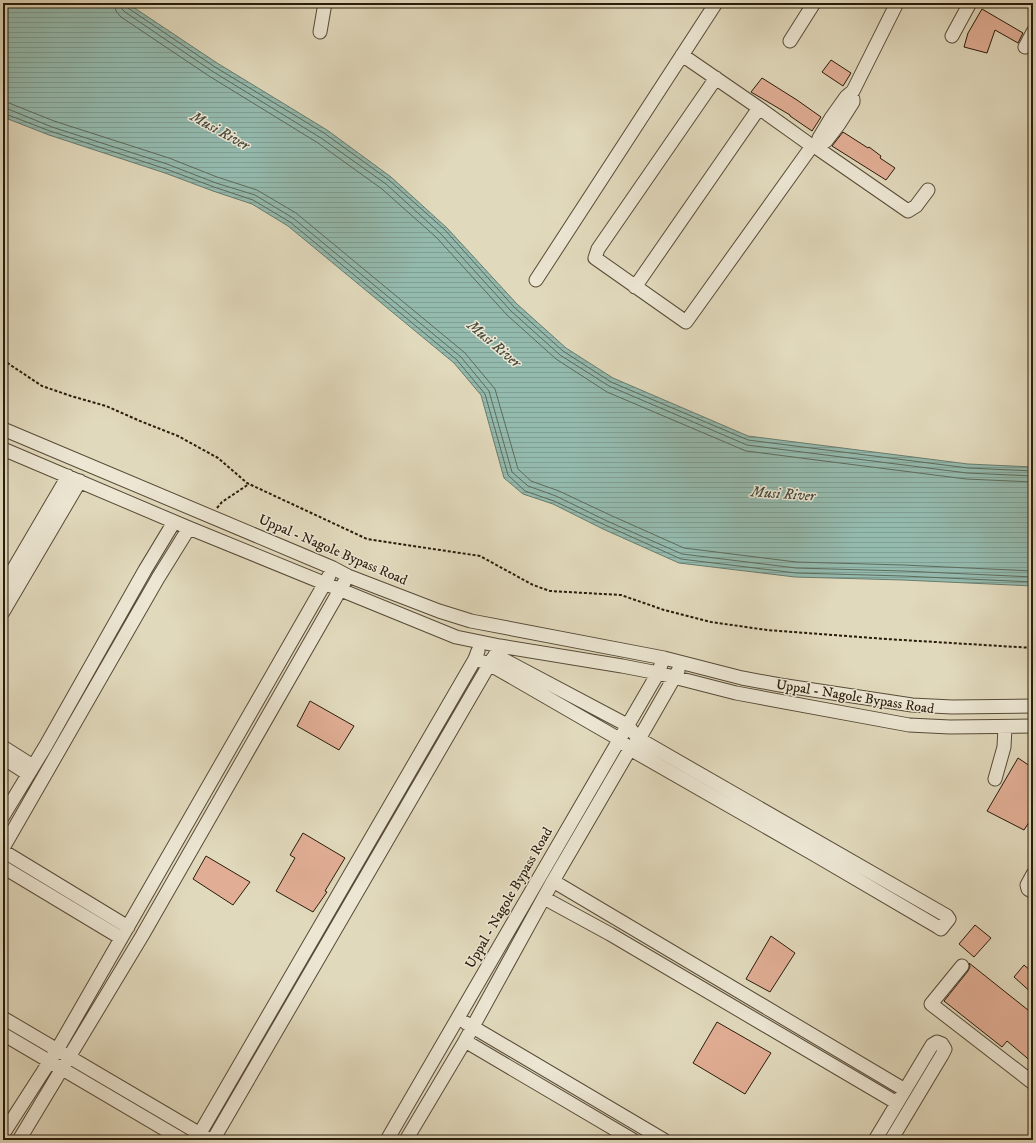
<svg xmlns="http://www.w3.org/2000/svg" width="1036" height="1143" font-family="'IM FELL DW Pica',serif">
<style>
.water{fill:url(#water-rules);stroke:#697b6d}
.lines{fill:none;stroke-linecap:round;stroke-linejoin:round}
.shore{stroke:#5e6b5c;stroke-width:1}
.building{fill:#e1ae95;stroke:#291c0b}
.minor-casing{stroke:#574b37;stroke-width:15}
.path{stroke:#291c0b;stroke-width:2;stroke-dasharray:3 2;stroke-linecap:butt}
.minor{stroke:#ece6d3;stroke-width:13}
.labels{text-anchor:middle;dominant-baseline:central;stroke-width:3;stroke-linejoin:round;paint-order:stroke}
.street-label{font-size:14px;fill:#291c0b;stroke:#ece6d3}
.water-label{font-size:15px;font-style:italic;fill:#494b3c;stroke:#ece6d3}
</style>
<defs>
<pattern id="water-rules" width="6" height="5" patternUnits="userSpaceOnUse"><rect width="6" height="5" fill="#94baae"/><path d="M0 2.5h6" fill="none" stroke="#809f94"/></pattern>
</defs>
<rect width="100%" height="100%" fill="#e1d9bc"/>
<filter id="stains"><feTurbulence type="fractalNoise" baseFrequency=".005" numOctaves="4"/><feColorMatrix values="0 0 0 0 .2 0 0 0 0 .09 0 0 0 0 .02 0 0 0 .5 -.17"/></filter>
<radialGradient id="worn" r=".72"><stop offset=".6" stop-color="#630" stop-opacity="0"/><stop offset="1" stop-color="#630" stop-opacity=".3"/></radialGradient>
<!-- water -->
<path class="water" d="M 3,3 L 127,3 L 217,63 L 327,130 L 391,177 L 447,228 L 517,304 L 566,348 L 613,378 L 748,436 L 968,464 L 1033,467 L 1033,586 L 903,580 L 795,577 L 679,563 L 603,529 L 553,504 L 523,494 L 504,478 L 481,395 L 454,363 L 288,226 L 252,204 L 213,191 L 165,173 L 49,135 L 3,117 Z"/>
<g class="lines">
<!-- shore -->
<path class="shore" d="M 114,3 L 116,11 L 121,17 L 209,76 L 318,143 L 382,189 L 437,238 L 507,315 L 556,359 L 607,392 L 746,451 L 966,479 L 1033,482
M 120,3 L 122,9 L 125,12 L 212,71 L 321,138 L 386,184 L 441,234 L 511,311 L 560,355 L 609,386 L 747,445 L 967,473 L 1033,476
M 126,3 L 126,6 L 128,8 L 215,67 L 324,133 L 389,180 L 445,230 L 514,307 L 563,351 L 611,382 L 748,440 L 968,468 L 1033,471
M 3,102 L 9,103 L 54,121 L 169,158 L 217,177 L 257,190 L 296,213 L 465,353 L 495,389 L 518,469 L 531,481 L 559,491 L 610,515 L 684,548 L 796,562 L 903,565 L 1033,571
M 3,108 L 8,109 L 52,127 L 167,164 L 216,183 L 255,195 L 293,218 L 461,357 L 489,391 L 512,472 L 528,486 L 556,496 L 607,521 L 682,554 L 796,568 L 903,571 L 1033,577
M 3,113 L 50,131 L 166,169 L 214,187 L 253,200 L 290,222 L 457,360 L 485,394 L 508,475 L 525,491 L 554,501 L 605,525 L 681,559 L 796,573 L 903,576 L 1033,582"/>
</g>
<!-- building -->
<path class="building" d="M 982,9 L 1023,33 L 1018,43 L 995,30 L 987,53 L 964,47 L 968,33 Z
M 831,60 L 851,73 L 843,86 L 822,72 Z
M 762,78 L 797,100 L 821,117 L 812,131 L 790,116 L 790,115 L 751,92 Z
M 843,132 L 868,148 L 869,147 L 881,156 L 880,158 L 895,168 L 886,180 L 832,146 Z
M 310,701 L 354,726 L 339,750 L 297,726 Z
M 1018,758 L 1033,768 L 1033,816 L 1024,830 L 987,811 Z
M 303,833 L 345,858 L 325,891 L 327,892 L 313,912 L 276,891 L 295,858 L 290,855 Z
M 206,856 L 250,882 L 233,905 L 193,879 Z
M 975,925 L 991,938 L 974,957 L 959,944 Z
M 771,936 L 795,953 L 770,992 L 746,979 Z
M 969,963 L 1033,1014 L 1033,1063 L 1007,1041 L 1002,1047 L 944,1001 L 968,971 L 970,967 Z
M 1024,965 L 1033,973 L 1033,994 L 1014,977 Z
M 717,1022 L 771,1053 L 745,1094 L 693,1063 Z"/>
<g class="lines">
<defs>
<path id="minor" d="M 320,32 L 325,3
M 952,36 L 970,3
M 790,41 L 814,3
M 1025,47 L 1033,32
M 682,55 L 759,108 L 812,146 L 817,148 L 908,211 L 916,206 L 928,190
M 716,78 L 598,249 L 595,258 L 686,322 L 812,146
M 826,141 L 839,124 L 853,102 L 853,99
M 817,148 L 819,138 L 831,118 L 846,97 L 853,91 L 897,3
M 536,280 L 716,3
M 635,287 L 759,108
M 3,429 L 333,568 L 348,576 L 439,611 L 471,621 L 664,658 L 742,678 L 780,685 L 912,705 L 952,707 L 1033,706
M 3,449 L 189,528 L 456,637 L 500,646 L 622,666 L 658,673 L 736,693 L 909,725 L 950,727 L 1033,726
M 3,587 L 68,476
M 3,612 L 80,481
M 475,659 L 489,664 L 619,739 L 630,749 L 817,856 L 938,927 L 941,929 L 949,919 L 947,916 L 639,739 L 627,725 L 495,655
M 3,747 L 33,766
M 3,758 L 28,774
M 995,779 L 1004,747 L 1005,727
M 3,816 L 45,747 L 145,570 L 174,522
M 3,848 L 158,578 L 189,528
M 3,851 L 128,927
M 3,867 L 121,938
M 1033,874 L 1027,885 L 1028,889 L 1033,892
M 553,881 L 905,1090
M 544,898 L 610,934 L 897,1103
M 962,966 L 931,1004 L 1033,1083
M 3,1018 L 207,1138
M 466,1023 L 664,1140
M 3,1034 L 183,1140
M 465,1041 L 633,1140
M 3,1134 L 57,1050 L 329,576
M 19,1140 L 142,936 L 344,583
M 196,1140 L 475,659 L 478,651
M 213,1140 L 493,658
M 387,1140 L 658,673 L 661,665
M 406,1140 L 465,1041 L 553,881 L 630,749 L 639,739 L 678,671
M 875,1140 L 932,1045 L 937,1042 L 942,1044 L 945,1049 L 942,1055 L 891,1140"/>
</defs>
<!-- minor casing -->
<use href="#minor" class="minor-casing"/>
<!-- path -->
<path class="path" d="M 3,360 L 42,386 L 71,396 L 106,406 L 140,421 L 178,436 L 218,458 L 247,483 L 367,539 L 480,556 L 533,585 L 550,591 L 621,595 L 664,610 L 711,622 L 767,630 L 886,639 L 1033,648
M 217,508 L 222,502 L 249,484"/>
<!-- minor -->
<use href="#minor" class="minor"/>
</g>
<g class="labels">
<!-- street labels -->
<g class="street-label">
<text transform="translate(333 550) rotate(23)">Uppal - Nagole Bypass Road</text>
<text transform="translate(855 697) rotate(9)">Uppal - Nagole Bypass Road</text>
<text transform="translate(509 898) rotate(-60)">Uppal - Nagole Bypass Road</text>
</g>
<!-- water labels -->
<g class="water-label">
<text transform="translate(220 131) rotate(29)">Musi River</text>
<text transform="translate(494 344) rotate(40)">Musi River</text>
<text transform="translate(783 494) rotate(4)">Musi River</text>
</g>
</g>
<!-- margin -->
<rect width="1036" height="1143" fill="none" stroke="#e1d9bc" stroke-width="16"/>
<rect x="4" y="4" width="1028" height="1135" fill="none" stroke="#291c0b" stroke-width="2"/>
<rect x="8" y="8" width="1020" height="1127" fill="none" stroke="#291c0b"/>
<rect width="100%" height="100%" filter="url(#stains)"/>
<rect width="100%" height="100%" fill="url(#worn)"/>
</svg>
